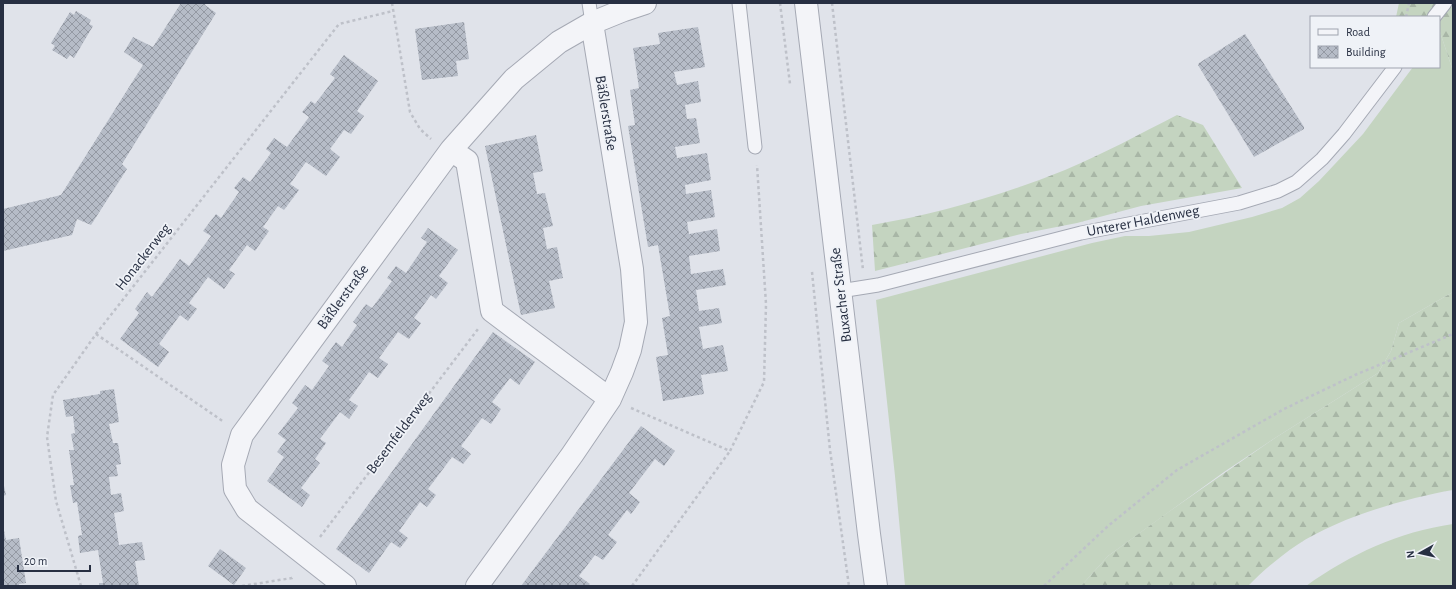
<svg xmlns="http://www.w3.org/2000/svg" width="1456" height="589" font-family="'Alegreya Sans',sans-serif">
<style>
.grass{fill:#c4d4c0}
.forest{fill:url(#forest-firs)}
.building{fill:url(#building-cross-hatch)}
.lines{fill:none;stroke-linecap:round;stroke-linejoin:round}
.lane-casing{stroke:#a5a9b4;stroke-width:15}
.street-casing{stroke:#a5a9b4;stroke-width:24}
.path{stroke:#bec1c9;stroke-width:2.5;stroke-dasharray:3 3;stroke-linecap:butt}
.lane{stroke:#f3f4f8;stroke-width:13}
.street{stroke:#f3f4f8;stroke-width:22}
.labels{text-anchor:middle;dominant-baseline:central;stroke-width:3.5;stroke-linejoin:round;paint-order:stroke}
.street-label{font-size:15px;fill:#272f42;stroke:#eff2f7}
</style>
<defs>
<pattern id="forest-firs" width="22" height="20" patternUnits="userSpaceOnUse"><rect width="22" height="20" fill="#c4d4c0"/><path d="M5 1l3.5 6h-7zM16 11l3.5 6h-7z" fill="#a8b6a6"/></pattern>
<pattern id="building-cross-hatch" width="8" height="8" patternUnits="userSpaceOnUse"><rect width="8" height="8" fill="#b6bcc7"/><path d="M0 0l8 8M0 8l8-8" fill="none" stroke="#9499a3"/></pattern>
</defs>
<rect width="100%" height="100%" fill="#e0e3ea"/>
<!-- grass -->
<path class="grass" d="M 1440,32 L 1453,71 L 1453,292 L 1399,323 L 1391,351 L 1378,373 L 1275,438 L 1224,472 L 1108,556 L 1081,586 L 905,586 L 895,476 L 876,300 L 1092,243 L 1125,236 L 1149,236 L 1189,232 L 1252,217 L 1282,208 L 1300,198 L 1319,181 L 1363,134 L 1413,67 L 1439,67 L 1439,33 Z
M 1453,524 L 1453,586 L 1306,586 C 1351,554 1398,532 1453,524 Z"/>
<!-- forest -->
<path class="forest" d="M 1399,3 L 1453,3 L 1453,71 L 1440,32 L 1439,32 L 1439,17 L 1396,17 Z
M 1177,115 L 1203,125 L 1242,188 L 1141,206 L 1077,223 L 1021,234 L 875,271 L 872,225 C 938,214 1003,195 1065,170 C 1103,154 1140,134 1177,115 Z
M 1453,292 L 1453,490 C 1406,498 1337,518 1297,545 C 1279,557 1263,571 1248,586 L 1081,586 L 1108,556 L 1167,513 L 1275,438 L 1378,373 L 1391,351 L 1399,323 Z"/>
<!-- building -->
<path class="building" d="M 181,3 L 206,3 L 205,5 L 216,13 L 122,164 L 127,169 L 91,225 L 77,219 L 72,235 L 3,251 L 3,209 L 61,195 L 143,65 L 124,52 L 133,37 L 153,47 Z
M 76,11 L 91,20 L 89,24 L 93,26 L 74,58 L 70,55 L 67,59 L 52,50 L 55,46 L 51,43 L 70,12 L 74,15 Z
M 464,22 L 469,59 L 456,61 L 458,76 L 422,80 L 415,29 Z
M 698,27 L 705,67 L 674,72 L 677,85 L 698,81 L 701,102 L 685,105 L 687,119 L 696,118 L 700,143 L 675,147 L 677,158 L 707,153 L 711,180 L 685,185 L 686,194 L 711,190 L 715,217 L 687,222 L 689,234 L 717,229 L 720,251 L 689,256 L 691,274 L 723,269 L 726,285 L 696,290 L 699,311 L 719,308 L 722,323 L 699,327 L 703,349 L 723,345 L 728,371 L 701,375 L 704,394 L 663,401 L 656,357 L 668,355 L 662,318 L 670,316 L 658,245 L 648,247 L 628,126 L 635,125 L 630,90 L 639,88 L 633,48 L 660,44 L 658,33 Z
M 1245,34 L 1304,127 L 1304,129 L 1254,157 L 1198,65 L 1199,63 Z
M 344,55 L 378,81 L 357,111 L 364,116 L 351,134 L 344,130 L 330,149 L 340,157 L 326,176 L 306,162 L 290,184 L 299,190 L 284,210 L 278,206 L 263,227 L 269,231 L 255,251 L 247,245 L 229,270 L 235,274 L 224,289 L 208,277 L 189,303 L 197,309 L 188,321 L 180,315 L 159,344 L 169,352 L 158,367 L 120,339 L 139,313 L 135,309 L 147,292 L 152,297 L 180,259 L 189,266 L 211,236 L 203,231 L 216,214 L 221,218 L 239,192 L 234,188 L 243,177 L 250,182 L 271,153 L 266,149 L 274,138 L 287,147 L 309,117 L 302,112 L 311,101 L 315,104 L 335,78 L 330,74 Z
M 536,135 L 543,171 L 533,173 L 537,194 L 545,193 L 553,226 L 543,228 L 547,249 L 557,247 L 563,278 L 549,281 L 555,308 L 521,315 L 485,146 Z
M 428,228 L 458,250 L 439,276 L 448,283 L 436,299 L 431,295 L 414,318 L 421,323 L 409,339 L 398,332 L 379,358 L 388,364 L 378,378 L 369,372 L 349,400 L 358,406 L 349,419 L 340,412 L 320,439 L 326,443 L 315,459 L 320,463 L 301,488 L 310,495 L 302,507 L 267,481 L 284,457 L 277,452 L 286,440 L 278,434 L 298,408 L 292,403 L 305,385 L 312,390 L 329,366 L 322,361 L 336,342 L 342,347 L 357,325 L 353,322 L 366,304 L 372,308 L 392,281 L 387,278 L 396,266 L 406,273 L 427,242 L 421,238 Z
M 493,332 L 535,362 L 519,385 L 510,378 L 492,402 L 501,409 L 491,424 L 482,418 L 461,446 L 471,454 L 463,464 L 452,457 L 428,489 L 436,495 L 427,507 L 420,502 L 399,531 L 408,538 L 400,548 L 391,542 L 369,573 L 336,549 Z
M 114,389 L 119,422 L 109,424 L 113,443 L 118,443 L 121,464 L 116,465 L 118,476 L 109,477 L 111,495 L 121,493 L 124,511 L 114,513 L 119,545 L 142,542 L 145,560 L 135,561 L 139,586 L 99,586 L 99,583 L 103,583 L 98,550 L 80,553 L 78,536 L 82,535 L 77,502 L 73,503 L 70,485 L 74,485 L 69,450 L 74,450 L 71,434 L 75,433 L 73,416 L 66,417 L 63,400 L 100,394 L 100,391 Z
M 641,426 L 675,451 L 664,466 L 655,459 L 629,493 L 640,502 L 631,514 L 627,510 L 608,535 L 617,542 L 603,560 L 595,555 L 579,576 L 590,584 L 588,586 L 521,586 Z
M 3,481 L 6,495 L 3,496 Z
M 3,526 L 6,540 L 19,538 L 26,583 L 19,584 L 19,586 L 3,586 Z
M 220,549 L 246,568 L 234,585 L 208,566 Z"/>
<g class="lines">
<defs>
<path id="lane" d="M 589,3 L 592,23
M 739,3 L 755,147
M 1434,17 L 1445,3
M 840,291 L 878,285 L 1081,233 L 1239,203 L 1278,191 L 1296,182 L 1322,159 L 1344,134 L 1395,67"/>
<path id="street" d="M 806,3 L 869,534 L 876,586
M 451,150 L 467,161 L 492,311 L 610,399
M 345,586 L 247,509 L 235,489 L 233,465 L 242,435 L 451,150 L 514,79 L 559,42 L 592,23 L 624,10 L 645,3
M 477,586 L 572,455 L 610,399 L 622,372 L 630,350 L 636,322 L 632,269 L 592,23"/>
</defs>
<!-- lane casing -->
<use href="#lane" class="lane-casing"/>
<!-- street casing -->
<use href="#street" class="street-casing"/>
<!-- path -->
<path class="path" d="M 392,3 L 410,112 L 420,129 L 431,139
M 780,3 L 790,84
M 832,3 L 863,270
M 1406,17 L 1409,3
M 812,272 L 830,450 L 849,586
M 96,334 L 224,422
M 631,408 L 730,451 L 764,382 L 766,304 L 757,165
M 320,537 L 478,329
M 81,586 L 56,501 L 47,437 L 53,395 L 96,334 L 339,24 L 393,11
M 242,586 L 292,578 L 294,576
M 632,586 L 730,451
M 1044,586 L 1108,526 L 1177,470 L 1284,409 L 1355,375 L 1453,334"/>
<!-- lane -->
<use href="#lane" class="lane"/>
<!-- street -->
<use href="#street" class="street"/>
</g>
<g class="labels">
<!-- street labels -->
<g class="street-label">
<text transform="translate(606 113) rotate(81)">Bäßlerstraße</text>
<text transform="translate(1143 221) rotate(-11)">Unterer Haldenweg</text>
<text transform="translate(143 257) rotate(-52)">Honackerweg</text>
<text transform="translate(841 295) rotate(-97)">Buxacher Straße</text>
<text transform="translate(343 297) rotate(-54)">Bäßlerstraße</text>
<text transform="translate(399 433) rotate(-53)">Besemfelderweg</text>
</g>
</g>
<!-- border -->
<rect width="1456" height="589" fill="none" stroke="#272f42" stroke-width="8"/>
<!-- legend -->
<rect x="1310" y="16" width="130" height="52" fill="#eff2f7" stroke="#9fa4af"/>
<rect x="1318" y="29" width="20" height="6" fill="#f3f4f8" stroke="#9fa4af"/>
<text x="1346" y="36" font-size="12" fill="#272f42">Road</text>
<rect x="1318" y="46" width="20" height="12" fill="url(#building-cross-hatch)" stroke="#9fa4af"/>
<text x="1346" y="56" font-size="12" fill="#272f42">Building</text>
<!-- north arrow -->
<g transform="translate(1420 553) rotate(262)" stroke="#eff2f7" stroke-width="3" paint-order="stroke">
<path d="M0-3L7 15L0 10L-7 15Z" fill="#272f42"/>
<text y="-6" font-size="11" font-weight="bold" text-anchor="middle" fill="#272f42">N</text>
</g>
<!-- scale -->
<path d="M18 565v6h72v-6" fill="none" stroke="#272f42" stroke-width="2"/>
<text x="24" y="565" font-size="12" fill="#272f42" stroke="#eff2f7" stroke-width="3" paint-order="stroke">20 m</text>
</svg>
